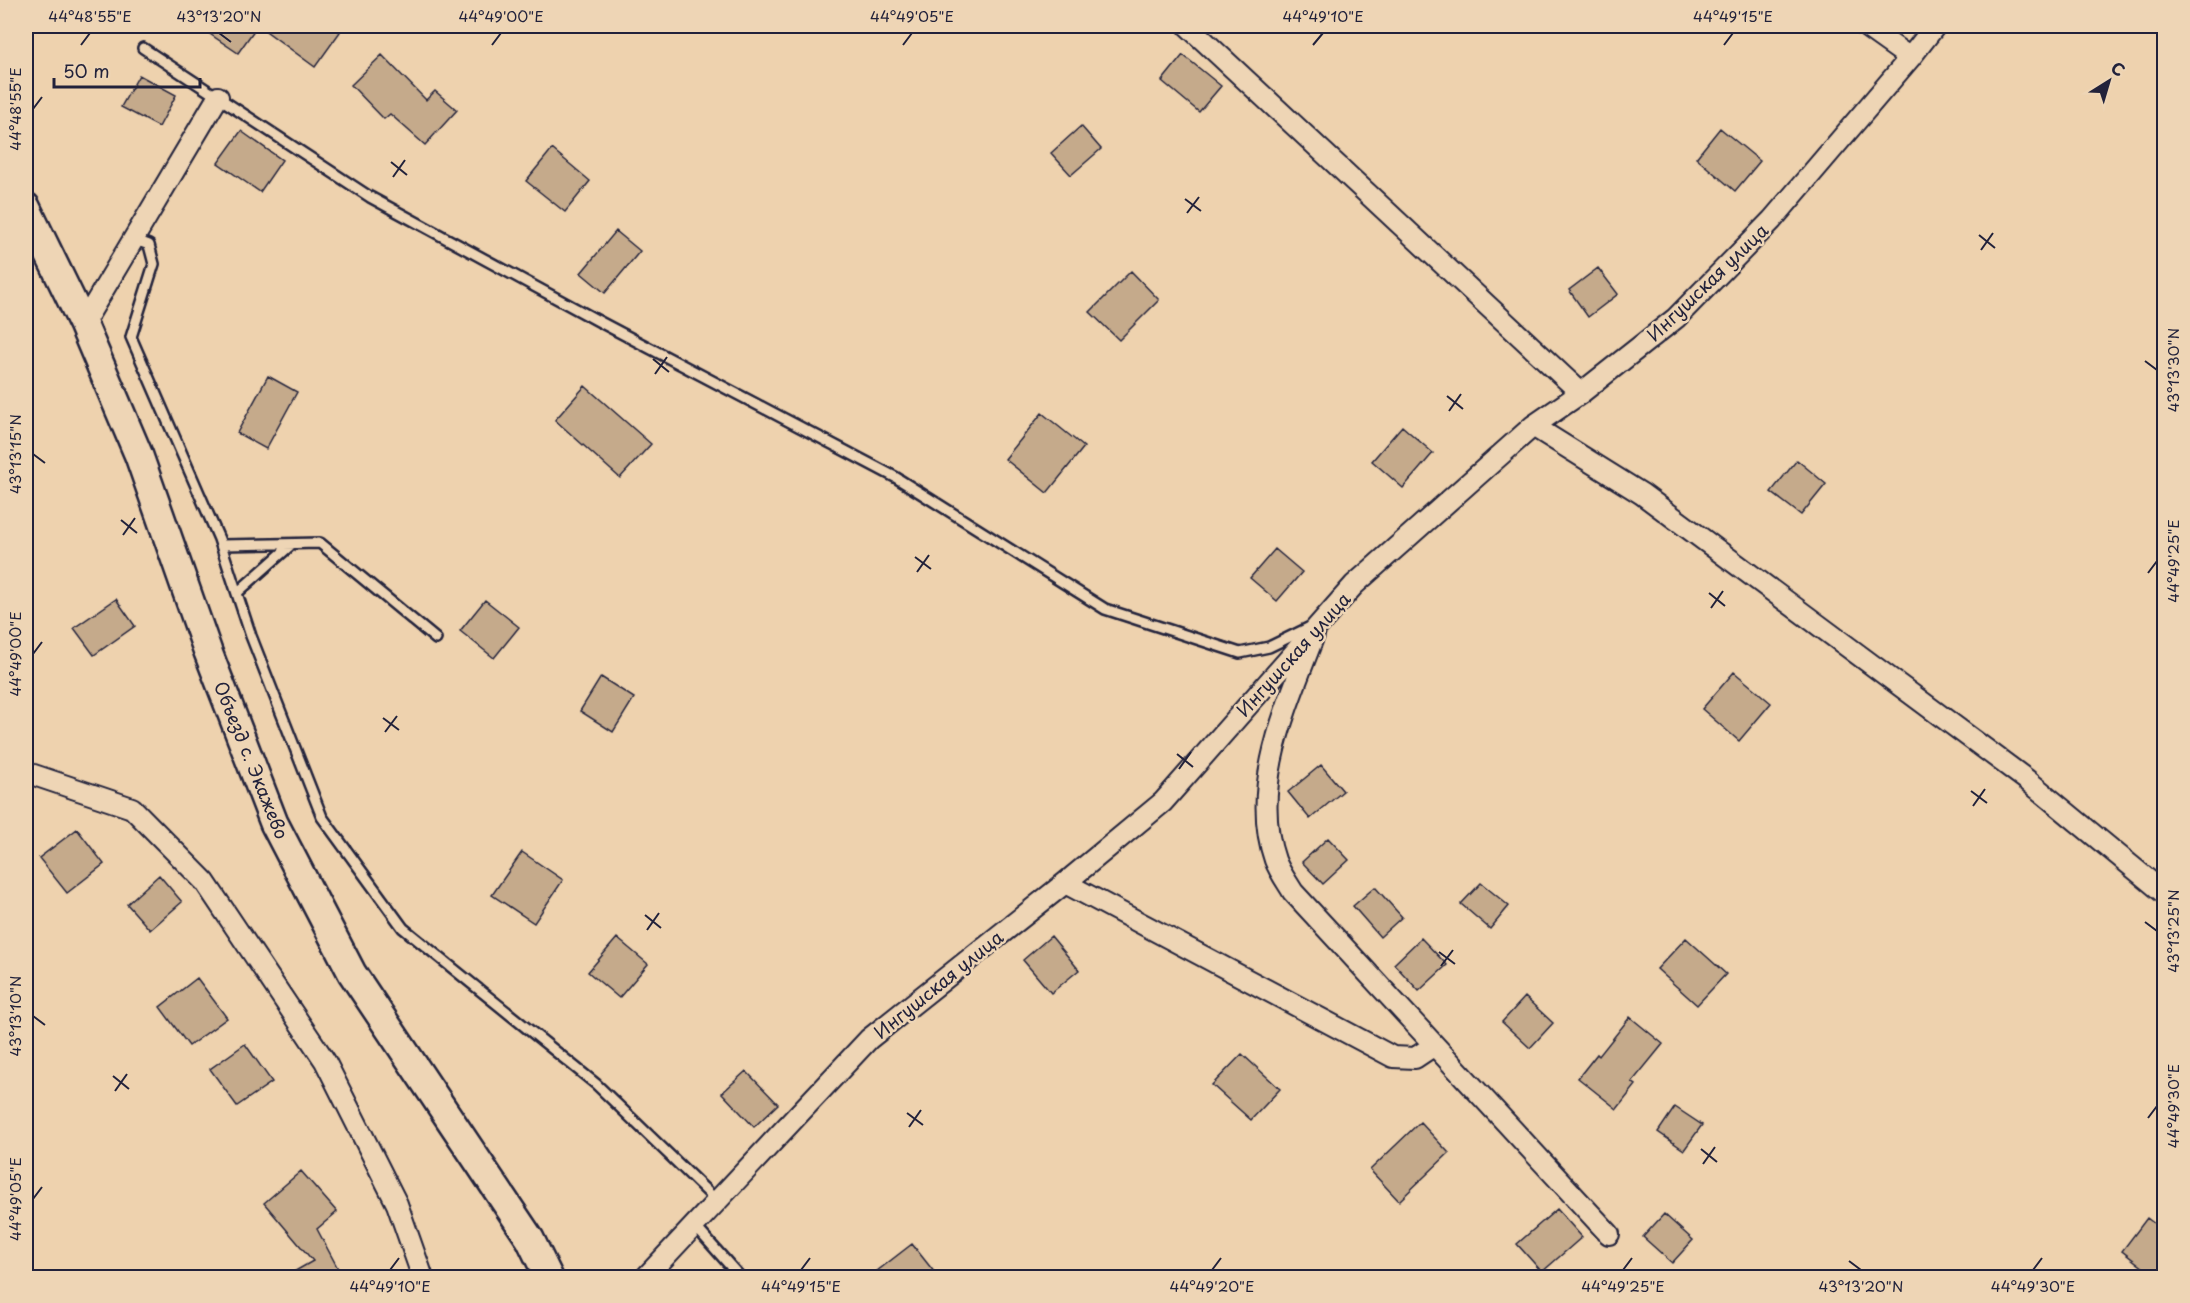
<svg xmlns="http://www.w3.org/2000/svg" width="2190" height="1303" font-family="'Playpen Sans',sans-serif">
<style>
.building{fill:#c5aa8b;stroke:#22223b;stroke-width:1.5}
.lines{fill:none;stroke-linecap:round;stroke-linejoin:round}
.service-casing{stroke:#22223b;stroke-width:14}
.minor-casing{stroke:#22223b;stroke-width:24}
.secondary-casing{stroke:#22223b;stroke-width:32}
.service{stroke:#eed5b5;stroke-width:9}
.minor{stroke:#eed5b5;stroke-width:20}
.secondary{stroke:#eed5b5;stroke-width:27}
.ticks{fill:none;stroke:#22223b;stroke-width:2}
.labels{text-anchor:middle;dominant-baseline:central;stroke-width:5;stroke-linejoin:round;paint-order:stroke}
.street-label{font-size:18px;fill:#22223b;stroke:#eed5b5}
.neatline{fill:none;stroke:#22223b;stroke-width:2}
.ticks-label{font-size:15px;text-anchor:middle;fill:#22223b}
</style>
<rect width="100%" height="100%" fill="#eed2ae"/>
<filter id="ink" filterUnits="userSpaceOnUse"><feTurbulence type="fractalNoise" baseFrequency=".0167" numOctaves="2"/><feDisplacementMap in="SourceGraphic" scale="12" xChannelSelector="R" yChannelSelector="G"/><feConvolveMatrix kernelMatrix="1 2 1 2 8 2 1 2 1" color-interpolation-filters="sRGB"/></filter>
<g filter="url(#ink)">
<!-- building -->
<path class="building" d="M 198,26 L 257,26 L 238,53 Z
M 259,26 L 331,26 L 340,32 L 315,67 Z
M 382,55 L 426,100 L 435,91 L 457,110 L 425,145 L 390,114 L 384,119 L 351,85 Z
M 1183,55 L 1221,86 L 1199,112 L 1162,81 Z
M 139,75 L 176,95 L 159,127 L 121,107 Z
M 1081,126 L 1101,149 L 1071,175 L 1051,153 Z
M 1720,128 L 1760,161 L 1735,191 L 1696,158 Z
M 241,131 L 282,160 L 260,192 L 218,163 Z
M 552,149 L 590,181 L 565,212 L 526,181 Z
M 616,231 L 640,251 L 605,293 L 581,273 Z
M 1598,268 L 1618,294 L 1588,317 L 1569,290 Z
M 1131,271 L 1159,300 L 1119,340 L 1090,312 Z
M 268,376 L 297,392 L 266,449 L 237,433 Z
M 585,386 L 651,444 L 620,478 L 555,420 Z
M 1042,413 L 1084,447 L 1047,493 L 1005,459 Z
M 1402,426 L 1433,453 L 1403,488 L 1372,461 Z
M 1797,460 L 1826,484 L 1801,515 L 1771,492 Z
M 1275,549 L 1302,572 L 1277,601 L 1250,578 Z
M 116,599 L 135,626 L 94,655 L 74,628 Z
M 485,600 L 519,627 L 494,658 L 460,631 Z
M 1734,672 L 1771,703 L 1739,741 L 1702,709 Z
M 601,677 L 634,698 L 613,732 L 580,711 Z
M 1321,765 L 1343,791 L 1310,819 L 1288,792 Z
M 77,829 L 104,864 L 67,893 L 39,858 Z
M 1328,838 L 1349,860 L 1323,884 L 1302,862 Z
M 522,852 L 563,880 L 534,923 L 492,895 Z
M 159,875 L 182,902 L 150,930 L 127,904 Z
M 1481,883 L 1509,906 L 1490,929 L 1461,904 Z
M 1375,887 L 1402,917 L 1380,937 L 1353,906 Z
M 1051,936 L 1079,970 L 1051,993 L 1023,960 Z
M 617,938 L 648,964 L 619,998 L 588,972 Z
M 1421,938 L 1447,965 L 1419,991 L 1394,964 Z
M 1686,938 L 1726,974 L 1697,1005 L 1657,969 Z
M 197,978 L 227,1018 L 189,1046 L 160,1007 Z
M 1525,997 L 1553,1023 L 1530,1048 L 1502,1022 Z
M 1630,1017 L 1663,1044 L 1632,1082 L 1636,1085 L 1617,1109 L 1578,1078 L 1597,1054 L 1599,1056 Z
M 245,1044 L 272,1082 L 237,1106 L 210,1069 Z
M 1242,1054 L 1280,1089 L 1251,1120 L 1212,1085 Z
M 746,1071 L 778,1104 L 754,1127 L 722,1093 Z
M 1675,1107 L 1702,1125 L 1684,1150 L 1658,1132 Z
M 1420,1122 L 1449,1153 L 1399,1201 L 1370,1170 Z
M 301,1171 L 337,1212 L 317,1229 L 343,1278 L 283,1278 L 313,1261 L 264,1203 Z
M 1557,1209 L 1582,1237 L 1542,1272 L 1517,1244 Z
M 1664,1214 L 1693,1240 L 1672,1263 L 1643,1237 Z
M 2147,1218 L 2164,1231 L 2164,1278 L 2157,1278 L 2122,1251 Z
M 912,1244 L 939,1278 L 868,1278 Z"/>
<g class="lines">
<defs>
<path id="service" d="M 143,48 L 370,197 L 602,323 L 895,477 L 1105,609 L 1240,653 L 1269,647 L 1308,628
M 133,239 L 149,245 L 154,264 L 131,337 L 219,539 L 251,636 L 322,817 L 403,928 L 596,1084 L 717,1201
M 222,545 L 320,543 L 436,639
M 238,592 L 292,544
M 694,1225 L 741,1278"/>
<path id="minor" d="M 1188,26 L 1581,393
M 1865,26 L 1910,58
M 83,324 L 218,97
M 1533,426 L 1642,494 L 2027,780 L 2164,893
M 1314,635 C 1288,705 1249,785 1275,860 C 1279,871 1287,882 1293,892 L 1609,1234
M 26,774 L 31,774 L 132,808 L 205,882 L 325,1061 L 397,1204 L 423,1278
M 1065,883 L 1393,1057 L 1415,1058 L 1433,1046
M 645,1278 L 869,1039 L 1065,883 L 1163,802 L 1354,585 L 1533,426 L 1581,393 L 1676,318 L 1772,220 L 1910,58 L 1935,26"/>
<path id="secondary" d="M 26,207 L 83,324 L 139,456 L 208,652 L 274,823 L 352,973 L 530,1239 L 549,1278"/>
</defs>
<!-- service casing -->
<use href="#service" class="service-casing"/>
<!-- minor casing -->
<use href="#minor" class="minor-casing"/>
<!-- secondary casing -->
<use href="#secondary" class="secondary-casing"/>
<!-- service -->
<use href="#service" class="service"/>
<!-- minor -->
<use href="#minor" class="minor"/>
<!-- secondary -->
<use href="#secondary" class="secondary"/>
</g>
</g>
<!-- ticks -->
<path class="ticks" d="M 219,33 L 231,42M 81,45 L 90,33M 492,45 L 501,33M 903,45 L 912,33M 1313,45 L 1323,33M 1724,45 L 1733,33M 33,109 L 42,97M 391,162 L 407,175M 393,177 L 405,160M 1185,199 L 1201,211M 1187,213 L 1199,197M 1979,235 L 1995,248M 1981,250 L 1993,233M 653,359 L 669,372M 2145,361 L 2157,370M 655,374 L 667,357M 1447,396 L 1463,409M 1449,411 L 1461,394M 33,454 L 45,463M 121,520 L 137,533M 123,535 L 135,518M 915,557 L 931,569M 917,572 L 929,555M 2148,573 L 2157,561M 1709,593 L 1725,606M 1711,608 L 1723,591M 33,654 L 42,642M 383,718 L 399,730M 385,732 L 397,716M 1177,754 L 1193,767M 1179,769 L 1191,752M 1971,791 L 1987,803M 1973,806 L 1985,789M 645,915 L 661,928M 2145,922 L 2157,931M 647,930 L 659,913M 1439,952 L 1455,964M 1441,966 L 1453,950M 33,1016 L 45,1025M 113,1076 L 129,1089M 115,1091 L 127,1074M 907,1113 L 923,1125M 2148,1118 L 2157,1106M 909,1127 L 921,1110M 1701,1149 L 1717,1162M 1703,1164 L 1715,1147M 33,1199 L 42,1187M 1849,1261 L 1861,1270M 390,1270 L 399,1258M 801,1270 L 810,1258M 1212,1270 L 1221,1258M 1623,1270 L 1632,1258M 2033,1270 L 2042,1258"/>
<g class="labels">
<!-- street labels -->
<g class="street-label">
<text transform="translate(1707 282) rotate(-44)">Ингушская улица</text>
<text transform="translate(1293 654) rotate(-48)">Ингушская улица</text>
<text transform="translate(252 760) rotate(68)">Объезд с. Экажево</text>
<text transform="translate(938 984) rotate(-39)">Ингушская улица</text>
</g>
</g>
<!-- margin -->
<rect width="2190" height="1303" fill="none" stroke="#eed5b5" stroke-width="66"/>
<!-- north arrow -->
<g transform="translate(2109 81) rotate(37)" stroke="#eed5b5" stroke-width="4.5" paint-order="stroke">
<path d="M0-4.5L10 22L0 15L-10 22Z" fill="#22223b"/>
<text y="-9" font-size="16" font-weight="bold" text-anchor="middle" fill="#22223b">С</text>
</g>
<!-- scale -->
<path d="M54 78v9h146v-9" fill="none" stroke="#22223b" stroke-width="3"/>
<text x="63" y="78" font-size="18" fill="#22223b" stroke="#eed5b5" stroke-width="4.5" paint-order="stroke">50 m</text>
<rect x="33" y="33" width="2124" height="1237" class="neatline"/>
<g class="ticks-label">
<text x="90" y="22">44°48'55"E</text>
<text x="219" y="22">43°13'20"N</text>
<text x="501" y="22">44°49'00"E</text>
<text x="912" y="22">44°49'05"E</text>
<text x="1323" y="22">44°49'10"E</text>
<text x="1733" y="22">44°49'15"E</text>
<text transform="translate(16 109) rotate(-90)" y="5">44°48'55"E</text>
<text transform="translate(2174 370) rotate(-90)" y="5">43°13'30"N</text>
<text transform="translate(16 454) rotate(-90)" y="5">43°13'15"N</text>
<text transform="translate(2174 561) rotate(-90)" y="5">44°49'25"E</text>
<text transform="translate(16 654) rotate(-90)" y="5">44°49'00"E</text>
<text transform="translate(2174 931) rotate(-90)" y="5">43°13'25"N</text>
<text transform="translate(16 1016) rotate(-90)" y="5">43°13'10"N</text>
<text transform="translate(2174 1106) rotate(-90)" y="5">44°49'30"E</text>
<text transform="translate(16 1199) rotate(-90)" y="5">44°49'05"E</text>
<text x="390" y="1292">44°49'10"E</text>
<text x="801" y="1292">44°49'15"E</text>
<text x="1212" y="1292">44°49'20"E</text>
<text x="1623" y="1292">44°49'25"E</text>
<text x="1861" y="1292">43°13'20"N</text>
<text x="2033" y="1292">44°49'30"E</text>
</g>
</svg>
